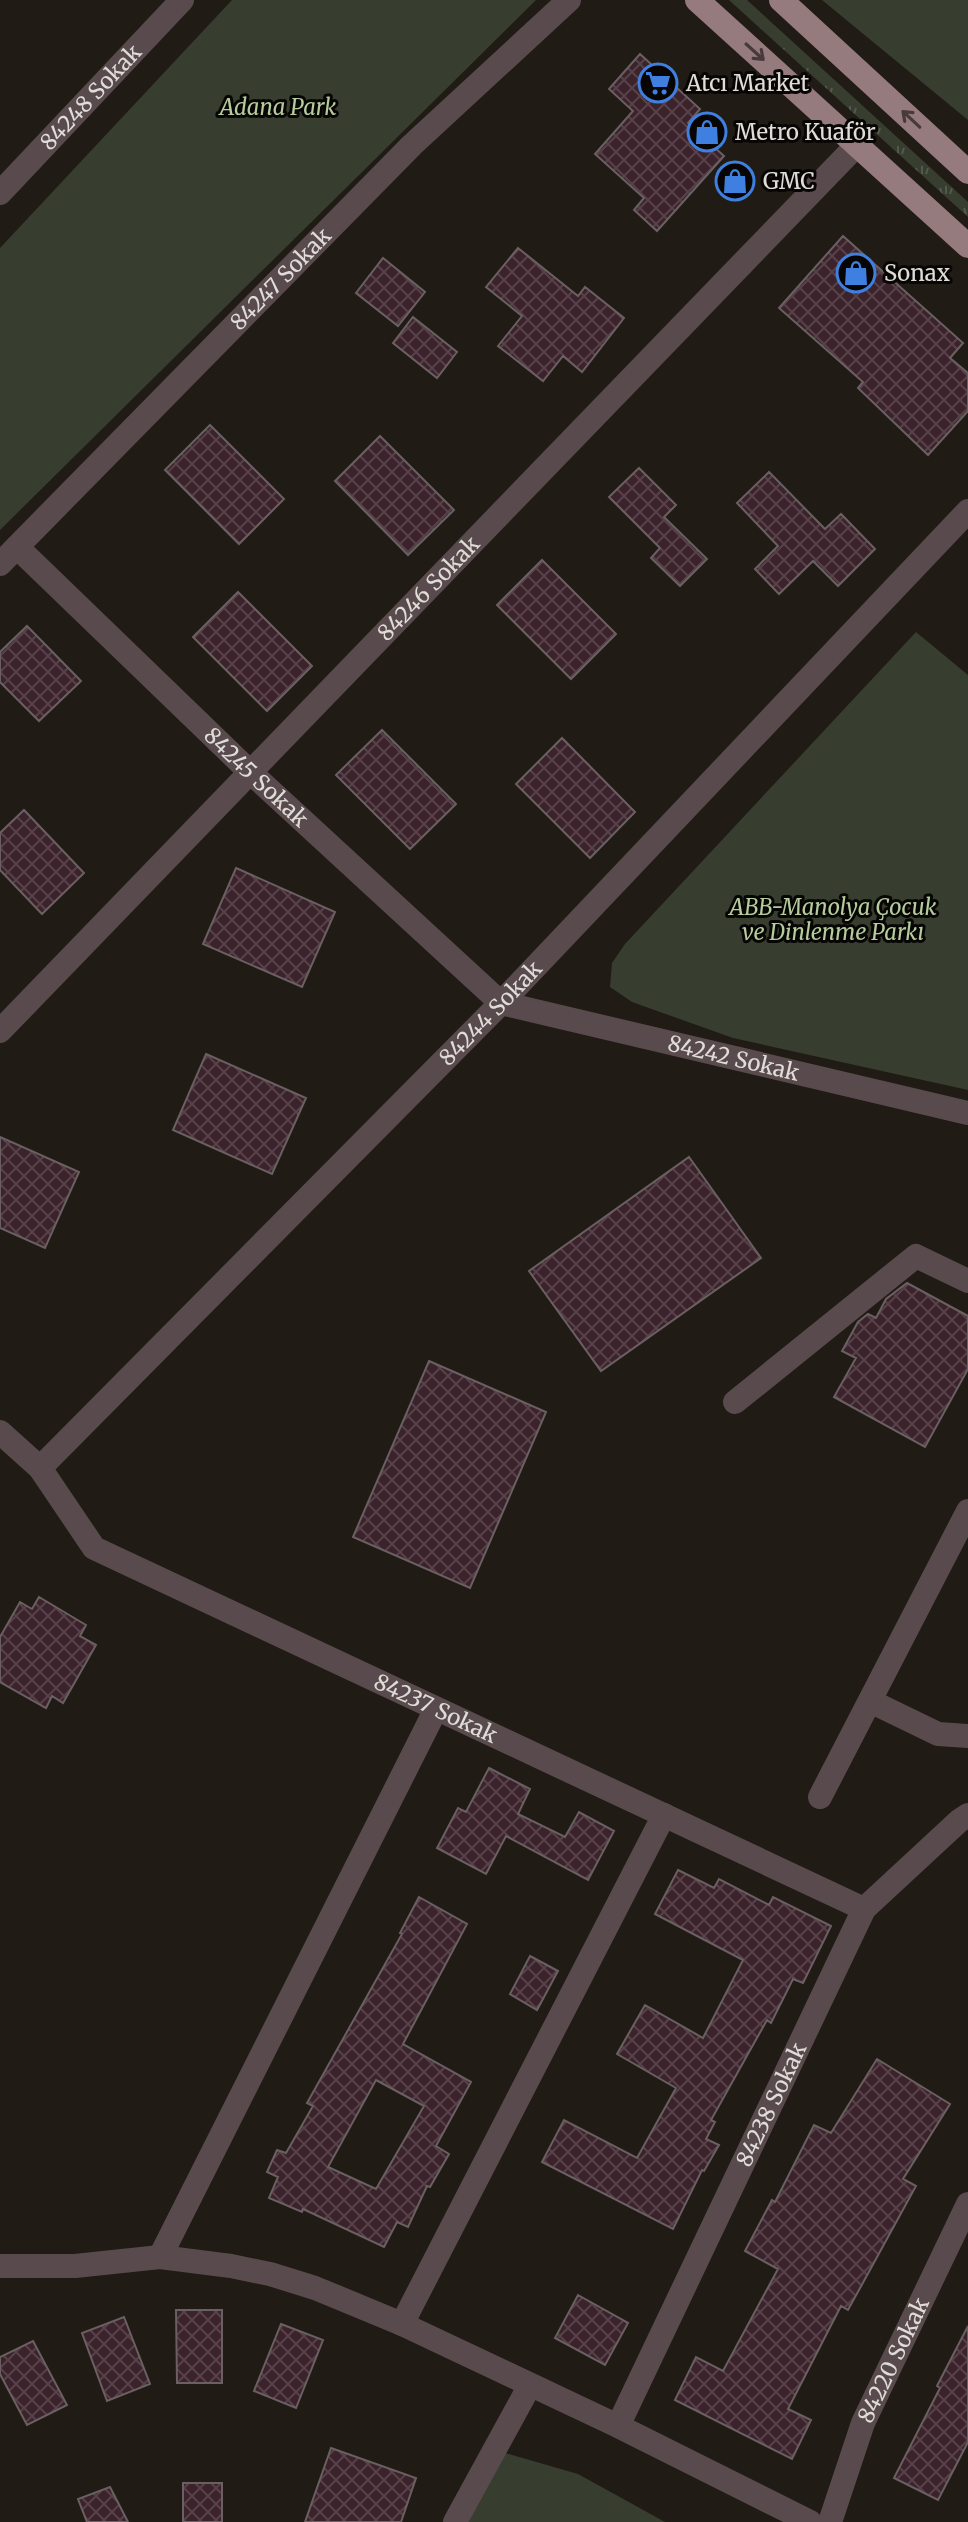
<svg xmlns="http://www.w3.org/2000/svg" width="968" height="2522" font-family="Merriweather,serif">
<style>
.grass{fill:url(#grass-tufts)}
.park{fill:#373e30}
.building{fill:url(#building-cross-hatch);stroke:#6a6063;stroke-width:2;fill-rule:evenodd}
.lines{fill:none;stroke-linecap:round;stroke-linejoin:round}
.minor{stroke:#594b4d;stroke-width:24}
.major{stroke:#957a7e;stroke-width:24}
.oneway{stroke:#473a3b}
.labels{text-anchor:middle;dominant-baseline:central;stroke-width:6;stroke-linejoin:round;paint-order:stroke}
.poi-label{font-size:22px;fill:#e0ddd8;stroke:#080604;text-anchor:start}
.street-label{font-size:22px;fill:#e0ddd8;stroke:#080604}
.park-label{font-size:22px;font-style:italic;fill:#b5cd9d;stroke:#080604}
</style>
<defs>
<pattern id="grass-tufts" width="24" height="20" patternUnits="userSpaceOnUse" patternTransform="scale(2)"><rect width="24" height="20" fill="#373e30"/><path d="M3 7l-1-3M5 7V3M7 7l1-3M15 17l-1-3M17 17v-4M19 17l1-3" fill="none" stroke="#54594d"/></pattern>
<pattern id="building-cross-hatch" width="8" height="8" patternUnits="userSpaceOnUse" patternTransform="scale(2)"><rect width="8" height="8" fill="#3b222b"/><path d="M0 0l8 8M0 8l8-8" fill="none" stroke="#574249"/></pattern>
</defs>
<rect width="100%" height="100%" fill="#201b14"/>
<!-- grass -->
<path class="grass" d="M 729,0 L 747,0 L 968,202 L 968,217 Z"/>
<!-- park -->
<path class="park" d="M 232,0 L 536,0 L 0,530 L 0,248 Z
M 822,0 L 968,0 L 968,120 Z
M 916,632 L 968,675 L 968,1090 L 733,1038 L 632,1002 L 610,987 L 612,963 L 625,944 Z
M 505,2453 L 578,2474 L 665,2522 L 468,2522 Z"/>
<!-- building -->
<path class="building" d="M 640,54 L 700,109 L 688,123 L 724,156 L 657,231 L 634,210 L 644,198 L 595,154 L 633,111 L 609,89 Z
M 843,236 L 963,343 L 950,358 L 968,373 L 968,411 L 928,455 L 858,388 L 863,382 L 779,308 Z
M 518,248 L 578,296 L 585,287 L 624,318 L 582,372 L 563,356 L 543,381 L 498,346 L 522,316 L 486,287 Z
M 383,258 L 425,292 L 398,326 L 356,293 Z
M 413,317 L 457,352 L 437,378 L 393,343 Z
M 210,425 L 284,499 L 239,544 L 165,470 Z
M 380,436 L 454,510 L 408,555 L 335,481 Z
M 639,468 L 676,505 L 664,517 L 707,559 L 680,586 L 651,558 L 660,548 L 609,497 Z
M 769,472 L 825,529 L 841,514 L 875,549 L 838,586 L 813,561 L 779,594 L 755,569 L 778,546 L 737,503 Z
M 542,560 L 616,634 L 571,679 L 497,605 Z
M 238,592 L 312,666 L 267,711 L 193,637 Z
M 27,626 L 81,681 L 39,721 L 0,682 L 0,652 Z
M 382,730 L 456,804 L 410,849 L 336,775 Z
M 562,738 L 635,812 L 590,858 L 516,784 Z
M 24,810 L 84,873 L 42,914 L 0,870 L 0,833 Z
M 236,868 L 335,912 L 302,987 L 203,944 Z
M 206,1054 L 306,1098 L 272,1174 L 173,1130 Z
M 0,1137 L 79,1172 L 45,1248 L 0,1228 Z
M 689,1157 L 761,1258 L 601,1371 L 529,1271 Z
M 907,1283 L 968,1316 L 968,1369 L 925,1447 L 834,1397 L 856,1358 L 842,1351 L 858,1322 L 868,1314 L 876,1318 L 886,1299 Z
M 429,1361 L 546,1412 L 470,1588 L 353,1537 Z
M 39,1597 L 86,1625 L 80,1636 L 96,1645 L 63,1703 L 52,1696 L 46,1708 L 0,1682 L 0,1637 L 20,1602 L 32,1609 Z
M 489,1768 L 530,1789 L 518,1814 L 565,1837 L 579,1812 L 614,1831 L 588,1880 L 506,1836 L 486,1874 L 437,1848 L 458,1808 L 466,1812 Z
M 678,1870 L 714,1888 L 719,1879 L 769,1905 L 773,1897 L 831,1926 L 803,1983 L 793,1979 L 771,2023 L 767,2020 L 711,2120 L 715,2122 L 706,2139 L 719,2145 L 704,2171 L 702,2170 L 673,2229 L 542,2162 L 564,2120 L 637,2158 L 676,2088 L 617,2054 L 645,2005 L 703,2038 L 743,1960 L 655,1914 Z
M 419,1897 L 467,1924 L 403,2044 L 471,2082 L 436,2146 L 449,2154 L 430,2187 L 427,2186 L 408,2227 L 397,2222 L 384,2247 L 303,2209 L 302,2212 L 269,2198 L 278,2177 L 267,2172 L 277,2150 L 286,2153 L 313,2106 L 307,2103 L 402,1934 L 400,1933 ZM 376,2080 L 424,2106 L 376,2189 L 328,2167 Z
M 530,1956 L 558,1971 L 537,2010 L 510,1994 Z
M 877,2059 L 950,2104 L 903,2179 L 916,2186 L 848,2310 L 841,2306 L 788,2409 L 811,2420 L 792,2459 L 675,2400 L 696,2357 L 723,2371 L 778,2269 L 745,2251 L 772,2200 L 775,2202 L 814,2125 L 831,2133 Z
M 578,2295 L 628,2323 L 605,2365 L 555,2338 Z
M 176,2310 L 222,2310 L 222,2383 L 177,2383 Z
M 124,2317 L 150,2384 L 107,2401 L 82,2333 Z
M 281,2324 L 323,2340 L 296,2408 L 254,2391 Z
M 968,2326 L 968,2442 L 938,2500 L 894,2478 L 940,2388 L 937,2386 Z
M 33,2341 L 67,2405 L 27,2425 L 0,2374 L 0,2357 Z
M 331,2448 L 416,2478 L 401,2522 L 305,2522 Z
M 183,2483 L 222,2483 L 222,2522 L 183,2522 Z
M 110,2487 L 128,2522 L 87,2522 L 78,2499 Z"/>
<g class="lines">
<!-- minor -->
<g class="minor">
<path id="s1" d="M 0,193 L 182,0"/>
<path id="s2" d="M 17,547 L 249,771 L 501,1003 L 968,1113"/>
<path id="s3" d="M 0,564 L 412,145 L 569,0"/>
<path id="s4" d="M 0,1031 L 857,145"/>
<path d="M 735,1402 L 916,1256 L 968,1281"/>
<path id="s5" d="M 0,1432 L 40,1468 L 501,1003 L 968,511"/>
<path id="s6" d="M 40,1468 L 94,1548 L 864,1909"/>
<path d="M 870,1701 L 938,1734 L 968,1736"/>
<path d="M 820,1797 L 968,1511"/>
<path d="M 160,2257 L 436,1709"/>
<path d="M 0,2266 L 75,2266 L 160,2257 L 231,2266 L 270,2274 L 315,2288 L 402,2324 L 618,2426 L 810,2522"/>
<path d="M 402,2324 L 664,1815"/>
<path id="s7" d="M 618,2426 L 864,1909 L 959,1821 L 968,1815"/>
<path d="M 455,2522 L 530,2385"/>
<path id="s8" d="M 830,2522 L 863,2423 L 968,2204"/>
</g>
<!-- major -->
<path class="major" d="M 697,0 L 968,246
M 781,0 L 968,172"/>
</g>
<!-- one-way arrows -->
<defs><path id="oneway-shaft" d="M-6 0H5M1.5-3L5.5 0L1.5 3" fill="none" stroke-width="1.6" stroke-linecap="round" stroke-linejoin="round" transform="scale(2)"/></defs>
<g class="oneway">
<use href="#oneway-shaft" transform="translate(755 52) rotate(42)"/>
<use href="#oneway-shaft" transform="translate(911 119) rotate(-137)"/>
</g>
<!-- icons -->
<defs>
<symbol id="supermarket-ring" viewBox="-11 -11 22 22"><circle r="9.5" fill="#080604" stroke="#3f7fe0" stroke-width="1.5"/><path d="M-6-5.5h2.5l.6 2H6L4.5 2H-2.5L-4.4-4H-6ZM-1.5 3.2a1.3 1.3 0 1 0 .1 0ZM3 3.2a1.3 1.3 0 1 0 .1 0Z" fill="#3f7fe0"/></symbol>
<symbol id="shop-ring" viewBox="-11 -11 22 22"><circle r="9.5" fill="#080604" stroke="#3f7fe0" stroke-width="1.5"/><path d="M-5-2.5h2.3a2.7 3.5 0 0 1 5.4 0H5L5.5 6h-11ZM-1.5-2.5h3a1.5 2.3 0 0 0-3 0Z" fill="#3f7fe0"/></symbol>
</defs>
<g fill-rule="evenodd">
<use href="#supermarket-ring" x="636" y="61" width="44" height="44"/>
<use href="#shop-ring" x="685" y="110" width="44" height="44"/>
<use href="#shop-ring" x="713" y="159" width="44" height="44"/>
<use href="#shop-ring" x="834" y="251" width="44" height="44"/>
</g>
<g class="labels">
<!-- poi labels -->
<g class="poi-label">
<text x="686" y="83">Atcı Market</text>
<text x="735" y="132">Metro Kuaför</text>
<text x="763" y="181">GMC</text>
<text x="884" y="273">Sonax</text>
</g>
<!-- street labels -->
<g class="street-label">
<text stroke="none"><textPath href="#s1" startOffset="132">84248 Sokak</textPath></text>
<text stroke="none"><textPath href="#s3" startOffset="400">84247 Sokak</textPath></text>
<text stroke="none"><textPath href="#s4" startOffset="616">84246 Sokak</textPath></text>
<text stroke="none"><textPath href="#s2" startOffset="332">84245 Sokak</textPath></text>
<text stroke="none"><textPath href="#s5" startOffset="694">84244 Sokak</textPath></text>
<text stroke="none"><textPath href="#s2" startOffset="904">84242 Sokak</textPath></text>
<text stroke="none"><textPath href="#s6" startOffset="474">84237 Sokak</textPath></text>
<text stroke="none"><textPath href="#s7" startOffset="356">84238 Sokak</textPath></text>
<text stroke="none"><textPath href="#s8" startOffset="174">84220 Sokak</textPath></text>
</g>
<!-- park labels -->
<g class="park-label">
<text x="278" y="107">Adana Park</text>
<text x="833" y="907">ABB-Manolya Çocuk<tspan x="833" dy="25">ve Dinlenme Parkı</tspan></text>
</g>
</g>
</svg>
